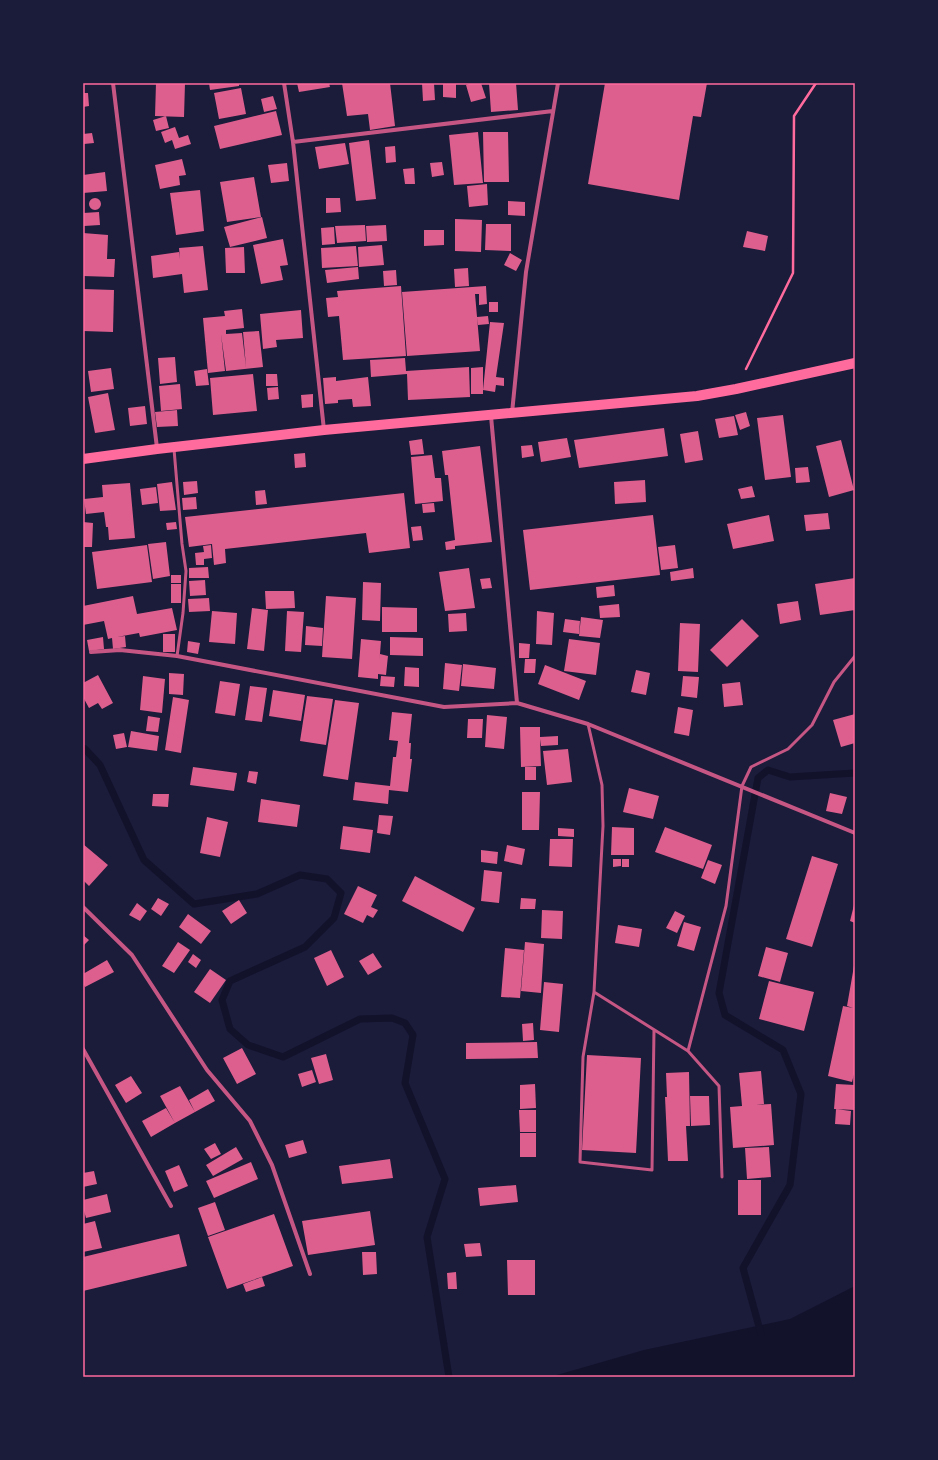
<svg xmlns="http://www.w3.org/2000/svg" width="938" height="1460" font-family="'Space Grotesk',sans-serif">
<style>
.water{fill:#12122b}
.lines{fill:none;stroke-linecap:round;stroke-linejoin:round}
.stream{stroke:#12122b;stroke-width:7}
.building{fill:#dd5f8e}
.path{stroke:#ff6b9d;stroke-width:2.5}
.service{stroke:#c65784;stroke-width:3}
.minor{stroke:#c65784;stroke-width:4}
.primary{stroke:#ff6b9d;stroke-width:10}
.neatline{fill:none;stroke:#ff6b9d;stroke-width:1.5}
</style>
<rect width="100%" height="100%" fill="#1b1b3a"/>
<!-- water -->
<path class="water" d="M 855,1286 L 855,1377 L 550,1377 L 644,1350 L 790,1319 Z"/>
<g class="lines">
<!-- stream -->
<path class="stream" d="M 83,748 L 85,749 L 100,765 L 144,860 L 194,904 L 257,894 L 300,875 L 327,879 L 341,893 L 334,918 L 305,947 L 230,981 L 222,1000 L 230,1029 L 248,1045 L 283,1057 L 360,1019 L 392,1018 L 405,1023 L 413,1035 L 405,1083 L 445,1179 L 427,1237 L 449,1377
M 761,1334 L 743,1268 L 790,1185 L 801,1094 L 783,1050 L 725,1015 L 719,993 L 758,778 L 768,770 L 790,777 L 855,773"/>
</g>
<!-- building -->
<path class="building" d="M 156,83 L 185,83 L 184,117 L 155,116 Z
M 209,83 L 239,83 L 239,86 L 210,90 Z
M 297,83 L 329,83 L 330,87 L 299,92 Z
M 342,83 L 390,83 L 395,126 L 370,130 L 368,114 L 347,116 Z
M 422,83 L 434,83 L 435,100 L 423,101 Z
M 443,83 L 456,83 L 456,98 L 443,97 Z
M 472,83 L 481,83 L 486,98 L 471,102 L 466,85 Z
M 489,83 L 516,83 L 518,110 L 491,112 Z
M 605,83 L 707,83 L 701,117 L 693,116 L 679,200 L 588,184 Z
M 241,88 L 246,114 L 219,119 L 214,93 Z
M 83,93 L 88,93 L 89,106 L 83,107 Z
M 273,96 L 277,109 L 264,112 L 261,99 Z
M 276,111 L 282,135 L 220,149 L 214,126 Z
M 166,116 L 169,128 L 156,131 L 153,120 Z
M 175,127 L 179,138 L 188,135 L 191,144 L 175,149 L 172,140 L 165,143 L 161,132 Z
M 478,132 L 483,183 L 454,185 L 449,135 Z
M 483,132 L 508,132 L 509,182 L 484,182 Z
M 92,133 L 94,143 L 84,144 L 83,134 Z
M 369,140 L 376,199 L 356,201 L 349,143 Z
M 345,143 L 349,164 L 319,169 L 315,147 Z
M 395,146 L 396,162 L 386,163 L 385,147 Z
M 182,159 L 186,175 L 179,176 L 180,185 L 160,189 L 155,165 Z
M 442,162 L 444,175 L 432,177 L 430,163 Z
M 287,163 L 289,181 L 271,183 L 268,165 Z
M 414,168 L 415,184 L 405,184 L 403,169 Z
M 105,172 L 107,191 L 83,193 L 83,175 Z
M 254,177 L 261,217 L 227,222 L 220,182 Z
M 487,184 L 488,205 L 469,207 L 467,186 Z
M 200,190 L 204,231 L 176,235 L 170,193 Z
M89 204a6 6 0 1 1 12 0a6 6 0 1 1-12 0Z
M 326,198 L 340,198 L 341,212 L 326,213 Z
M 508,201 L 525,202 L 525,216 L 508,215 Z
M 99,212 L 100,225 L 84,226 L 83,213 Z
M 262,217 L 267,238 L 230,247 L 224,227 Z
M 455,219 L 482,220 L 481,252 L 455,251 Z
M 486,224 L 511,224 L 511,251 L 485,250 Z
M 365,225 L 366,241 L 337,243 L 335,226 Z
M 386,225 L 387,241 L 367,242 L 366,226 Z
M 334,227 L 335,244 L 322,245 L 321,228 Z
M 424,230 L 444,230 L 444,245 L 424,246 Z
M 747,231 L 768,236 L 765,251 L 743,247 Z
M 83,233 L 108,235 L 107,259 L 115,259 L 114,277 L 83,276 Z
M 283,239 L 288,265 L 280,266 L 283,280 L 261,284 L 253,245 Z
M 382,245 L 384,265 L 359,267 L 358,247 Z
M 203,246 L 208,290 L 184,293 L 182,274 L 153,278 L 151,256 L 179,252 L 180,259 L 179,248 Z
M 356,246 L 358,266 L 322,268 L 321,248 Z
M 244,247 L 245,273 L 226,273 L 225,248 Z
M 510,253 L 522,260 L 516,271 L 504,265 Z
M 358,267 L 359,279 L 327,283 L 325,270 Z
M 468,268 L 469,286 L 455,287 L 454,269 Z
M 396,270 L 397,285 L 384,286 L 383,271 Z
M 401,286 L 406,356 L 343,360 L 339,316 L 328,317 L 326,298 L 338,297 L 337,291 Z
M 486,286 L 487,304 L 479,305 L 479,294 L 475,294 L 480,351 L 407,356 L 402,292 Z
M 83,289 L 114,290 L 113,332 L 83,331 Z
M 489,302 L 498,302 L 498,312 L 489,312 Z
M 242,309 L 244,328 L 226,330 L 226,334 L 242,333 L 246,367 L 243,332 L 259,331 L 263,367 L 226,371 L 221,334 L 225,371 L 208,373 L 203,318 L 225,316 L 224,311 Z
M 301,310 L 303,338 L 276,340 L 277,347 L 263,349 L 260,314 Z
M 488,316 L 489,324 L 478,325 L 477,317 Z
M 490,322 L 504,323 L 496,377 L 504,378 L 504,386 L 496,385 L 495,392 L 483,390 Z
M 175,357 L 177,382 L 160,384 L 158,358 Z
M 405,358 L 406,371 L 469,367 L 470,397 L 408,400 L 407,374 L 371,377 L 370,360 Z
M 483,367 L 483,394 L 471,394 L 471,368 Z
M 111,368 L 114,389 L 91,392 L 88,371 Z
M 207,369 L 209,385 L 196,386 L 194,371 Z
M 253,374 L 257,411 L 213,415 L 210,378 Z
M 266,374 L 277,374 L 278,386 L 266,386 Z
M 336,377 L 336,381 L 368,377 L 371,406 L 353,407 L 352,399 L 338,400 L 338,403 L 325,404 L 323,378 Z
M 180,384 L 182,409 L 161,411 L 159,386 Z
M 278,387 L 279,399 L 268,400 L 267,388 Z
M 108,393 L 115,430 L 95,433 L 88,397 Z
M 313,394 L 313,407 L 302,408 L 301,395 Z
M 145,406 L 147,424 L 130,426 L 128,408 Z
M 177,410 L 178,426 L 157,427 L 155,412 Z
M 746,412 L 750,426 L 740,430 L 735,415 Z
M 783,415 L 791,477 L 765,480 L 757,418 Z
M 734,416 L 738,435 L 719,438 L 715,419 Z
M 664,428 L 668,456 L 579,468 L 574,440 Z
M 698,431 L 703,460 L 685,463 L 680,434 Z
M 567,438 L 571,457 L 541,462 L 538,442 Z
M 422,439 L 424,454 L 411,455 L 409,441 Z
M 841,440 L 854,490 L 829,497 L 816,446 Z
M 532,445 L 534,456 L 522,458 L 521,446 Z
M 480,446 L 492,542 L 455,546 L 455,549 L 446,550 L 445,542 L 455,540 L 448,475 L 445,475 L 442,451 Z
M 305,453 L 306,467 L 295,468 L 294,454 Z
M 432,455 L 435,478 L 441,478 L 443,501 L 415,504 L 411,457 Z
M 808,467 L 810,482 L 796,483 L 795,468 Z
M 645,480 L 646,502 L 615,504 L 614,482 Z
M 197,481 L 198,493 L 184,495 L 183,482 Z
M 172,482 L 176,510 L 160,511 L 157,484 Z
M 130,483 L 135,538 L 109,540 L 108,527 L 106,527 L 104,512 L 86,514 L 84,499 L 103,497 L 102,485 Z
M 752,486 L 755,497 L 741,499 L 738,489 Z
M 156,487 L 158,503 L 142,505 L 140,489 Z
M 265,490 L 267,504 L 256,505 L 255,491 Z
M 404,493 L 410,548 L 369,553 L 366,533 L 225,549 L 226,563 L 214,565 L 212,544 L 189,547 L 185,517 Z
M 196,497 L 197,509 L 183,510 L 182,498 Z
M 434,503 L 435,512 L 423,513 L 422,504 Z
M 828,513 L 830,529 L 806,531 L 804,515 Z
M 653,515 L 660,575 L 530,590 L 523,530 Z
M 769,515 L 774,541 L 733,549 L 727,524 Z
M 83,522 L 93,523 L 92,547 L 83,547 Z
M 176,522 L 177,529 L 167,530 L 166,523 Z
M 421,526 L 423,540 L 413,541 L 411,527 Z
M 166,542 L 170,576 L 153,579 L 148,544 Z
M 147,545 L 152,582 L 97,589 L 92,552 Z
M 211,545 L 212,558 L 204,559 L 204,565 L 196,565 L 195,553 L 204,552 L 203,546 Z
M 675,545 L 678,568 L 661,570 L 658,547 Z
M 208,567 L 209,578 L 189,578 L 189,568 Z
M 469,568 L 475,608 L 445,611 L 439,572 Z
M 693,568 L 694,578 L 671,581 L 670,572 Z
M 171,575 L 181,575 L 181,583 L 171,583 Z
M 490,578 L 492,588 L 482,589 L 480,579 Z
M 855,578 L 855,610 L 820,615 L 815,584 Z
M 205,580 L 206,595 L 190,596 L 189,581 Z
M 363,582 L 381,583 L 380,621 L 362,620 Z
M 171,584 L 181,584 L 181,603 L 171,603 Z
M 614,585 L 615,596 L 597,598 L 596,587 Z
M 265,591 L 294,591 L 295,608 L 266,609 Z
M 133,596 L 137,614 L 172,608 L 177,630 L 140,637 L 139,633 L 117,637 L 125,636 L 126,647 L 113,649 L 112,638 L 108,639 L 104,621 L 83,625 L 83,606 Z
M 326,596 L 356,598 L 352,659 L 322,657 Z
M 209,598 L 210,611 L 189,612 L 188,599 Z
M 798,601 L 801,620 L 780,624 L 777,604 Z
M 619,604 L 620,617 L 600,618 L 599,606 Z
M 382,607 L 417,608 L 417,632 L 382,632 Z
M 252,608 L 268,610 L 264,651 L 247,649 Z
M 212,611 L 237,613 L 235,644 L 209,642 Z
M 287,611 L 304,612 L 301,652 L 285,651 Z
M 537,611 L 554,613 L 552,645 L 536,644 Z
M 466,613 L 467,631 L 449,632 L 448,614 Z
M 581,617 L 603,620 L 600,638 L 579,636 Z
M 565,619 L 580,621 L 579,634 L 563,632 Z
M 742,619 L 759,636 L 727,667 L 710,650 Z
M 680,623 L 700,624 L 698,672 L 678,671 Z
M 306,626 L 323,628 L 322,646 L 305,645 Z
M 163,634 L 175,634 L 175,652 L 163,652 Z
M 103,637 L 104,649 L 89,651 L 87,640 Z
M 390,637 L 423,638 L 423,656 L 390,655 Z
M 361,639 L 381,641 L 379,666 L 380,654 L 388,656 L 386,675 L 378,674 L 378,679 L 358,677 Z
M 569,639 L 600,643 L 596,675 L 564,671 Z
M 188,641 L 200,643 L 198,654 L 187,652 Z
M 519,643 L 530,644 L 529,658 L 519,658 Z
M 525,659 L 536,659 L 535,673 L 524,673 Z
M 445,663 L 462,665 L 459,691 L 443,689 Z
M 463,664 L 496,668 L 494,689 L 461,686 Z
M 545,665 L 586,681 L 579,700 L 538,684 Z
M 405,667 L 419,668 L 419,687 L 404,686 Z
M 636,670 L 650,673 L 646,695 L 631,692 Z
M 169,673 L 184,674 L 183,695 L 169,694 Z
M 98,675 L 113,703 L 102,709 L 98,703 L 89,708 L 83,697 L 83,683 Z
M 143,676 L 165,679 L 162,713 L 140,710 Z
M 381,676 L 395,677 L 394,687 L 380,686 Z
M 683,676 L 699,677 L 697,698 L 681,696 Z
M 220,681 L 240,684 L 235,716 L 215,713 Z
M 740,682 L 743,705 L 724,707 L 722,684 Z
M 250,686 L 267,688 L 262,722 L 245,720 Z
M 273,690 L 305,695 L 301,721 L 269,716 Z
M 307,696 L 333,699 L 326,745 L 300,741 Z
M 173,697 L 189,700 L 181,753 L 165,750 Z
M 335,700 L 359,703 L 348,780 L 323,776 Z
M 678,707 L 693,710 L 689,736 L 674,733 Z
M 392,712 L 412,714 L 409,743 L 411,743 L 410,759 L 412,759 L 408,792 L 389,790 L 388,804 L 353,800 L 355,782 L 390,786 L 393,757 L 396,757 L 398,741 L 389,740 Z
M 855,714 L 855,743 L 841,747 L 833,720 Z
M 487,715 L 507,717 L 504,749 L 485,747 Z
M 148,716 L 160,718 L 158,732 L 146,731 Z
M 468,719 L 483,719 L 482,738 L 467,738 Z
M 520,727 L 540,727 L 540,737 L 558,736 L 558,745 L 541,746 L 540,739 L 541,766 L 521,767 Z
M 131,731 L 159,736 L 157,751 L 128,747 Z
M 124,733 L 127,747 L 116,749 L 113,735 Z
M 568,749 L 572,782 L 547,785 L 543,751 Z
M 193,767 L 237,773 L 234,791 L 190,785 Z
M 525,767 L 536,767 L 536,780 L 525,780 Z
M 249,771 L 258,772 L 256,784 L 247,782 Z
M 629,788 L 659,796 L 653,819 L 623,812 Z
M 522,792 L 540,792 L 539,830 L 522,830 Z
M 830,793 L 847,797 L 842,814 L 826,811 Z
M 153,794 L 169,794 L 168,807 L 152,806 Z
M 261,799 L 300,805 L 297,827 L 258,822 Z
M 379,815 L 393,816 L 390,835 L 377,833 Z
M 207,817 L 228,822 L 220,857 L 200,853 Z
M 343,826 L 373,830 L 370,853 L 340,849 Z
M 612,827 L 634,828 L 634,855 L 611,855 Z
M 665,827 L 712,845 L 703,869 L 655,852 Z
M 558,828 L 574,829 L 574,837 L 558,836 Z
M 550,839 L 573,839 L 572,867 L 549,866 Z
M 83,844 L 108,865 L 89,886 L 83,880 Z
M 507,845 L 525,849 L 522,865 L 504,861 Z
M 481,850 L 498,852 L 497,864 L 481,862 Z
M 812,856 L 838,864 L 812,947 L 786,939 Z
M 613,859 L 621,859 L 621,866 L 613,867 Z
M 622,859 L 629,859 L 629,867 L 622,867 Z
M 708,860 L 722,865 L 715,884 L 701,878 Z
M 484,870 L 502,872 L 499,903 L 481,901 Z
M 415,876 L 475,908 L 463,932 L 402,901 Z
M 358,886 L 377,895 L 371,907 L 378,910 L 373,918 L 367,915 L 363,923 L 344,914 Z
M 158,898 L 169,904 L 161,916 L 151,909 Z
M 521,898 L 536,899 L 535,909 L 520,909 Z
M 239,900 L 247,913 L 231,924 L 222,911 Z
M 137,903 L 147,911 L 140,921 L 129,915 Z
M 854,905 L 855,905 L 855,923 L 850,921 Z
M 542,910 L 563,911 L 562,939 L 541,938 Z
M 675,911 L 685,916 L 677,933 L 666,928 Z
M 188,914 L 211,931 L 201,944 L 179,927 Z
M 684,922 L 701,927 L 694,951 L 677,946 Z
M 618,925 L 642,929 L 639,947 L 615,943 Z
M 83,935 L 89,940 L 83,946 Z
M 178,942 L 190,950 L 174,973 L 162,966 Z
M 525,942 L 544,944 L 541,993 L 521,991 Z
M 766,947 L 788,953 L 780,982 L 758,976 Z
M 505,948 L 524,950 L 520,998 L 501,997 Z
M 331,950 L 344,977 L 327,986 L 314,958 Z
M 373,953 L 382,967 L 368,975 L 359,961 Z
M 193,954 L 201,960 L 196,968 L 188,962 Z
M 107,960 L 114,972 L 85,987 L 83,983 L 83,974 Z
M 854,966 L 855,1070 L 852,1082 L 828,1076 L 843,1006 L 853,1008 L 847,1006 Z
M 210,969 L 226,980 L 210,1003 L 194,992 Z
M 769,981 L 814,992 L 804,1031 L 759,1019 Z
M 544,982 L 563,984 L 559,1032 L 540,1030 Z
M 533,1023 L 534,1040 L 523,1041 L 522,1024 Z
M 537,1042 L 538,1058 L 466,1059 L 466,1043 Z
M 242,1048 L 256,1074 L 237,1084 L 223,1058 Z
M 326,1054 L 333,1080 L 319,1084 L 311,1058 Z
M 587,1055 L 641,1058 L 636,1153 L 582,1150 Z
M 312,1070 L 316,1082 L 302,1087 L 298,1074 Z
M 761,1071 L 764,1104 L 756,1105 L 771,1104 L 774,1145 L 733,1148 L 730,1107 L 742,1106 L 739,1073 Z
M 689,1072 L 690,1126 L 686,1126 L 688,1161 L 668,1161 L 665,1097 L 677,1097 L 667,1097 L 666,1073 Z
M 131,1076 L 142,1093 L 126,1103 L 115,1085 Z
M 535,1084 L 536,1108 L 520,1109 L 520,1085 Z
M 836,1084 L 855,1085 L 855,1110 L 834,1109 Z
M 180,1086 L 195,1112 L 175,1123 L 160,1096 Z
M 208,1089 L 215,1101 L 195,1112 L 189,1100 Z
M 690,1096 L 709,1096 L 710,1125 L 691,1126 Z
M 166,1108 L 175,1123 L 151,1137 L 142,1121 Z
M 836,1109 L 851,1111 L 850,1125 L 835,1124 Z
M 519,1110 L 536,1110 L 536,1132 L 520,1132 Z
M 520,1133 L 536,1133 L 536,1157 L 520,1157 Z
M 303,1140 L 307,1153 L 289,1158 L 285,1145 Z
M 215,1143 L 221,1154 L 211,1159 L 204,1149 Z
M 236,1147 L 243,1159 L 213,1176 L 206,1165 Z
M 769,1147 L 771,1177 L 747,1179 L 745,1148 Z
M 390,1159 L 393,1178 L 342,1184 L 339,1166 Z
M 251,1162 L 258,1179 L 214,1198 L 206,1181 Z
M 179,1165 L 188,1186 L 174,1192 L 165,1171 Z
M 94,1171 L 97,1184 L 83,1187 L 83,1173 Z
M 738,1180 L 761,1180 L 761,1215 L 738,1215 Z
M 516,1185 L 518,1202 L 480,1206 L 478,1188 Z
M 107,1194 L 111,1212 L 86,1218 L 83,1207 L 83,1200 Z
M 215,1202 L 225,1230 L 208,1236 L 198,1208 Z
M 370,1211 L 375,1245 L 308,1255 L 302,1221 Z
M 274,1214 L 293,1266 L 227,1289 L 208,1237 Z
M 95,1221 L 102,1248 L 83,1252 L 83,1224 Z
M 179,1234 L 187,1266 L 83,1291 L 83,1257 Z
M 480,1243 L 482,1256 L 466,1257 L 464,1244 Z
M 362,1252 L 376,1252 L 377,1274 L 363,1275 Z
M 507,1260 L 535,1260 L 535,1295 L 508,1295 Z
M 456,1272 L 457,1289 L 448,1289 L 447,1273 Z
M 262,1277 L 265,1286 L 246,1292 L 243,1284 Z"/>
<g class="lines">
<!-- path -->
<path class="path" d="M 746,369 L 793,273 L 794,116 L 816,83"/>
<!-- service -->
<path class="service" d="M 174,449 L 182,544 L 186,571 L 183,613 L 177,656
M 588,724 L 602,785 L 603,826 L 594,992 L 583,1057 L 580,1162 L 652,1170 L 654,1030
M 594,992 L 688,1051
M 722,1177 L 719,1086 L 688,1051 L 726,906 L 742,786 L 751,767 L 788,749 L 812,725 L 834,682 L 855,656"/>
<!-- minor -->
<path class="minor" d="M 113,83 L 157,448
M 284,83 L 293,142 L 324,430
M 293,142 L 553,111
M 512,413 L 526,272 L 558,83
M 491,416 L 517,703
M 91,652 L 120,650 L 177,656 L 444,707 L 517,703 L 588,724 L 855,833
M 83,907 L 132,955 L 207,1070 L 250,1121 L 272,1165 L 310,1274
M 83,1049 L 171,1206"/>
<!-- primary -->
<path class="primary" d="M 83,459 L 157,449 L 324,430 L 697,396 L 736,389 L 855,363"/>
</g>
<!-- border -->
<rect width="938" height="1460" fill="none" stroke="#1b1b3a" stroke-width="168"/>
<rect x="84" y="84" width="770" height="1292" class="neatline"/>
</svg>
